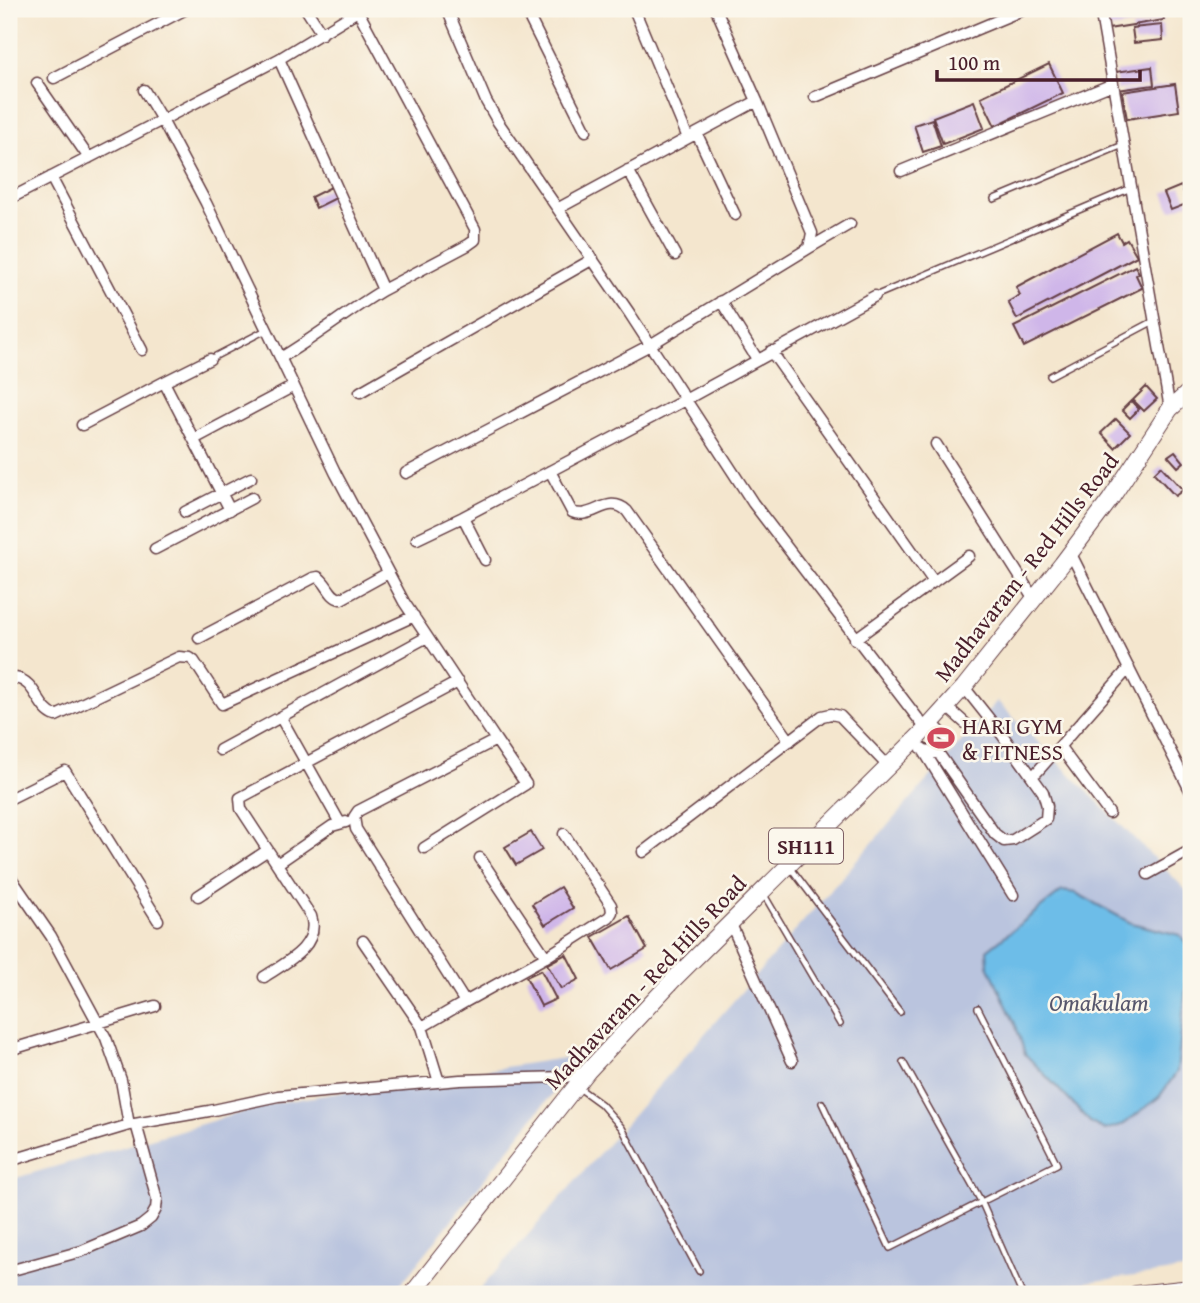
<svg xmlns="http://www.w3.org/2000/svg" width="1200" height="1303" font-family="'Gentium Book Plus',serif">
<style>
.industrial{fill:#bac4de}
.water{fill:#6dbde8;stroke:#5c6e8a;stroke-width:2}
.building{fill:#cfb6e9}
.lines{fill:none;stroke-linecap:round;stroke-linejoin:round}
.service-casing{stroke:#643d43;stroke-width:8}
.minor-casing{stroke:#643d43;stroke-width:13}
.primary-casing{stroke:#643d43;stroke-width:18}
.service{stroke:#fff;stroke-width:5}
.minor{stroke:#fff;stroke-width:10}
.primary{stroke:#fff;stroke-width:16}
.labels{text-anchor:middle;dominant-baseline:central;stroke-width:5;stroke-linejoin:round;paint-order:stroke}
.shield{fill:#fbf7ec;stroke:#7f6065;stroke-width:2}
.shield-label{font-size:21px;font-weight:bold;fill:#4a1f2b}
.street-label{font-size:23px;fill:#4a1f2b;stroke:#fbf7ec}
.poi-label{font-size:23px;fill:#4a1f2b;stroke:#fbf7ec;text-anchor:start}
.water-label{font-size:24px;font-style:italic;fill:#56566d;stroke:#fbf7ec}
</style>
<rect width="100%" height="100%" fill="#fbf7ec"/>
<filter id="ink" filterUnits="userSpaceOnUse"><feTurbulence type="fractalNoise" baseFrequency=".0143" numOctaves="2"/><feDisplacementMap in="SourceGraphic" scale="14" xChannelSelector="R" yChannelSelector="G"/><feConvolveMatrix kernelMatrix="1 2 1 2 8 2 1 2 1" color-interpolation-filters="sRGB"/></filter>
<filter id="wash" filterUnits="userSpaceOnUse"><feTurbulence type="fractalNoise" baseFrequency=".00686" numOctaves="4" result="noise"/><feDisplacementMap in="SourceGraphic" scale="28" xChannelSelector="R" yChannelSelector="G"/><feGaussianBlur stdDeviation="1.57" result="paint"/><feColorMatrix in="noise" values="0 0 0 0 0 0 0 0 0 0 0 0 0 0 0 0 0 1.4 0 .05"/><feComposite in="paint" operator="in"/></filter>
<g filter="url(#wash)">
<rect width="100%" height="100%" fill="#f4e6ce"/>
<!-- industrial -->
<path class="industrial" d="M 997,701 L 1191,895 L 1191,1269 L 990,1294 L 476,1294 Z
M 583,1055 L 393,1294 L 9,1294 L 9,1180 L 274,1103 Z"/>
<!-- water -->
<path class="water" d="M 1062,891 L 1076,893 L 1131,923 L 1180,935 L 1190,948 L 1177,1072 L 1159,1097 L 1124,1124 L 1105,1130 L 1091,1123 L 1025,1054 L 1016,1026 L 988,965 L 987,950 Z"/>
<g id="blocks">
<!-- building -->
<path class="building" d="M 1116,9 L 1162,9 L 1164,20 L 1108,29 L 1105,10 Z
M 1162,25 L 1163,40 L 1134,43 L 1132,28 Z
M 1049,64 L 1063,93 L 995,126 L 981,97 Z
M 1152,67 L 1154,85 L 1117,90 L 1115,72 Z
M 1175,84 L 1179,111 L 1127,119 L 1122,92 Z
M 974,101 L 984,128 L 943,144 L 933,117 Z
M 932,119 L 941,146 L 923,152 L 914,125 Z
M 333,186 L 338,197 L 316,208 L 311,197 Z
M 1181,186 L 1189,203 L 1171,210 L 1164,193 Z
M 1117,233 L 1122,242 L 1127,239 L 1137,256 L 1017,319 L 1008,302 L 1020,295 L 1016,287 Z
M 1135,266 L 1139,273 L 1136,275 L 1142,288 L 1024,347 L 1014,327 Z
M 1146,387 L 1157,399 L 1144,411 L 1133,400 Z
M 1131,401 L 1139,409 L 1130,418 L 1122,410 Z
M 1116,419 L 1130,433 L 1115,448 L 1101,433 Z
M 1175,451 L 1184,462 L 1178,467 L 1168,456 Z
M 1161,466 L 1183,490 L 1175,496 L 1154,473 Z
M 531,832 L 542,850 L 516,865 L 505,847 Z
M 560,887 L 573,908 L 545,925 L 532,904 Z
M 629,916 L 647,949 L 611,970 L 592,937 Z
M 566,954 L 579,979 L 561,989 L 547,964 Z
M 541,970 L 556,999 L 541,1006 L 526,977 Z"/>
</g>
</g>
<g filter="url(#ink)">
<use href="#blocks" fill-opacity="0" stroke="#643d43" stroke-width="2"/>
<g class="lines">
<defs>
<path id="service" d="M 994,199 L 1123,145
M 875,296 L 1131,188
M 210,359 L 266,330
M 1050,376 L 1154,321
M 790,867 L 900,1012
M 763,893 L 840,1024
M 903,1062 L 982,1203 L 1022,1294
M 579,1088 L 601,1104 L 622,1128 L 699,1271
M 822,1103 L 890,1248 L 1057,1164 L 978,1008"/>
<path id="minor" d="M 306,9 L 322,34
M 361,9 L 279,59 L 162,120 L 206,203 L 336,474 L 404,602 L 496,740 L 358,811 L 354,817 L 356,829 L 465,1002 L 422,1027 L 439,1082
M 447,9 L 486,101 L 498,122 L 630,314 L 753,503 L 926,729
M 525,9 L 586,131
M 634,9 L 688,138 L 757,101 L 716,9
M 1100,9 L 1170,409
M 358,11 L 475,229 L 475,240 L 468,245 L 383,290
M 279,59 L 383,290 C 348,311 317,336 282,357
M 54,78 L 186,9
M 37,83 L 89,158
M 815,97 L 1025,9
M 697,134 L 735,215
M 628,170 L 675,255
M 901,171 L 1113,84
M 51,177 L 142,350
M 9,199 L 162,120 L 144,90
M 559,208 L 688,138
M 809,248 L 850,224
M 721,301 L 757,359
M 771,351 L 934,582
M 164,382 L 210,359
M 360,392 L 593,259
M 82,425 L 164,382 L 230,510
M 194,439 L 294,386
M 936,444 L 1034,599
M 550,471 L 572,512 C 592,521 608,493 627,511 L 790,741
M 406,473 L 650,345 L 809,248 L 812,233 L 757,101
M 185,512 L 251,478
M 417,539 L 463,517
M 155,549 L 252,498
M 1070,552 L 1191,792
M 485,560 L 463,517 L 685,400 L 875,296
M 199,638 L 313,578 L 318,577 C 328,583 329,597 341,599 L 388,573
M 855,639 L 969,556
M 9,681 L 15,678 C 37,681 37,710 56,716 L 179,657 L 190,658 L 194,661 L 222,704 L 414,616
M 946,706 L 965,723
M 281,718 L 340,823
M 932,723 L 948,739
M 1060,747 L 1109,813
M 922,748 L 1013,895
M 922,749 L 939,754 L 995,834 L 1004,841 L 1013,840 L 1046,819 L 1047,806 L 1043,792 L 1003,736 L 964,687
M 220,750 L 427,637
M 1037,772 L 1129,668
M 9,799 L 65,771 L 158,920
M 424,848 L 526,784 L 496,740
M 643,852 L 822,716 L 831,714 L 840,716 L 887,765
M 480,858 L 546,957
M 277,864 L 332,826 L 346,822
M 1148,874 L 1191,850
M 9,875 L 51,936 L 106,1038 L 121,1080 L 129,1125
M 198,896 L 268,850
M 730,922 L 792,1061
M 363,941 L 422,1027
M 264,977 C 285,963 321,946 311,916 L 241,809 L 240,798 L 458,682
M 465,1002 L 546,957 L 609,917 L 612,912 L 611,905 L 564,834
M 9,1050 L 155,1006
M 9,1161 L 129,1125 L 209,1111 L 278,1096 L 460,1080 L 566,1077 L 588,1071
M 9,1271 L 82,1251 L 141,1226 L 151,1218 L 156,1209 L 157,1199 L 136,1124"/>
<path id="primary" d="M 412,1294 L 588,1071 L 673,980 L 926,729 L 964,687 L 1062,564 L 1110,500 L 1170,409 L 1191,390
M 1136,1294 L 1191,1288"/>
</defs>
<!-- service casing -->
<use href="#service" class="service-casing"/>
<!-- minor casing -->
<use href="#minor" class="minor-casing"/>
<!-- primary casing -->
<use href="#primary" class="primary-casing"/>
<!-- service -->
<use href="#service" class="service"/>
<!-- minor -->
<use href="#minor" class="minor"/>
<!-- primary -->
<use href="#primary" class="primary"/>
</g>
</g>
<!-- icons -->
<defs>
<symbol id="stadium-bare" viewBox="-9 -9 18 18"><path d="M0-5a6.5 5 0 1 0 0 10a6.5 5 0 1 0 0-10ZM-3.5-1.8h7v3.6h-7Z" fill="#d1495b" stroke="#fbf7ec" stroke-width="2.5" paint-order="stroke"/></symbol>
</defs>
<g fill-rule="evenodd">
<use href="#stadium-bare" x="922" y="719" width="38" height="38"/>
</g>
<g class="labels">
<!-- shield labels -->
<rect class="shield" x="769" y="828.5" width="74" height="35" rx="5"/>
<g class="shield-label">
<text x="806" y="846">SH111</text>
</g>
<!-- street labels -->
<g class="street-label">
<text transform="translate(1026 567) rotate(-52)">Madhavaram - Red Hills Road</text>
<text transform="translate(645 982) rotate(-47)">Madhavaram - Red Hills Road</text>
</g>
<!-- poi labels -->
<g class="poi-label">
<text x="962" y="725">HARI GYM<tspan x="962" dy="26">&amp; FITNESS</tspan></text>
</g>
<!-- water labels -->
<g class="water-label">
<text x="1099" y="1002">Omakulam</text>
</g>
</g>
<!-- margin -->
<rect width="1200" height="1303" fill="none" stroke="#fbf7ec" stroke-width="35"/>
<!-- scale -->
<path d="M937 70v10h203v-10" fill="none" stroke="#4a1f2b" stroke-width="3.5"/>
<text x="948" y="70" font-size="21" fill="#4a1f2b" stroke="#fbf7ec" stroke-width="5" paint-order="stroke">100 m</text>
</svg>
